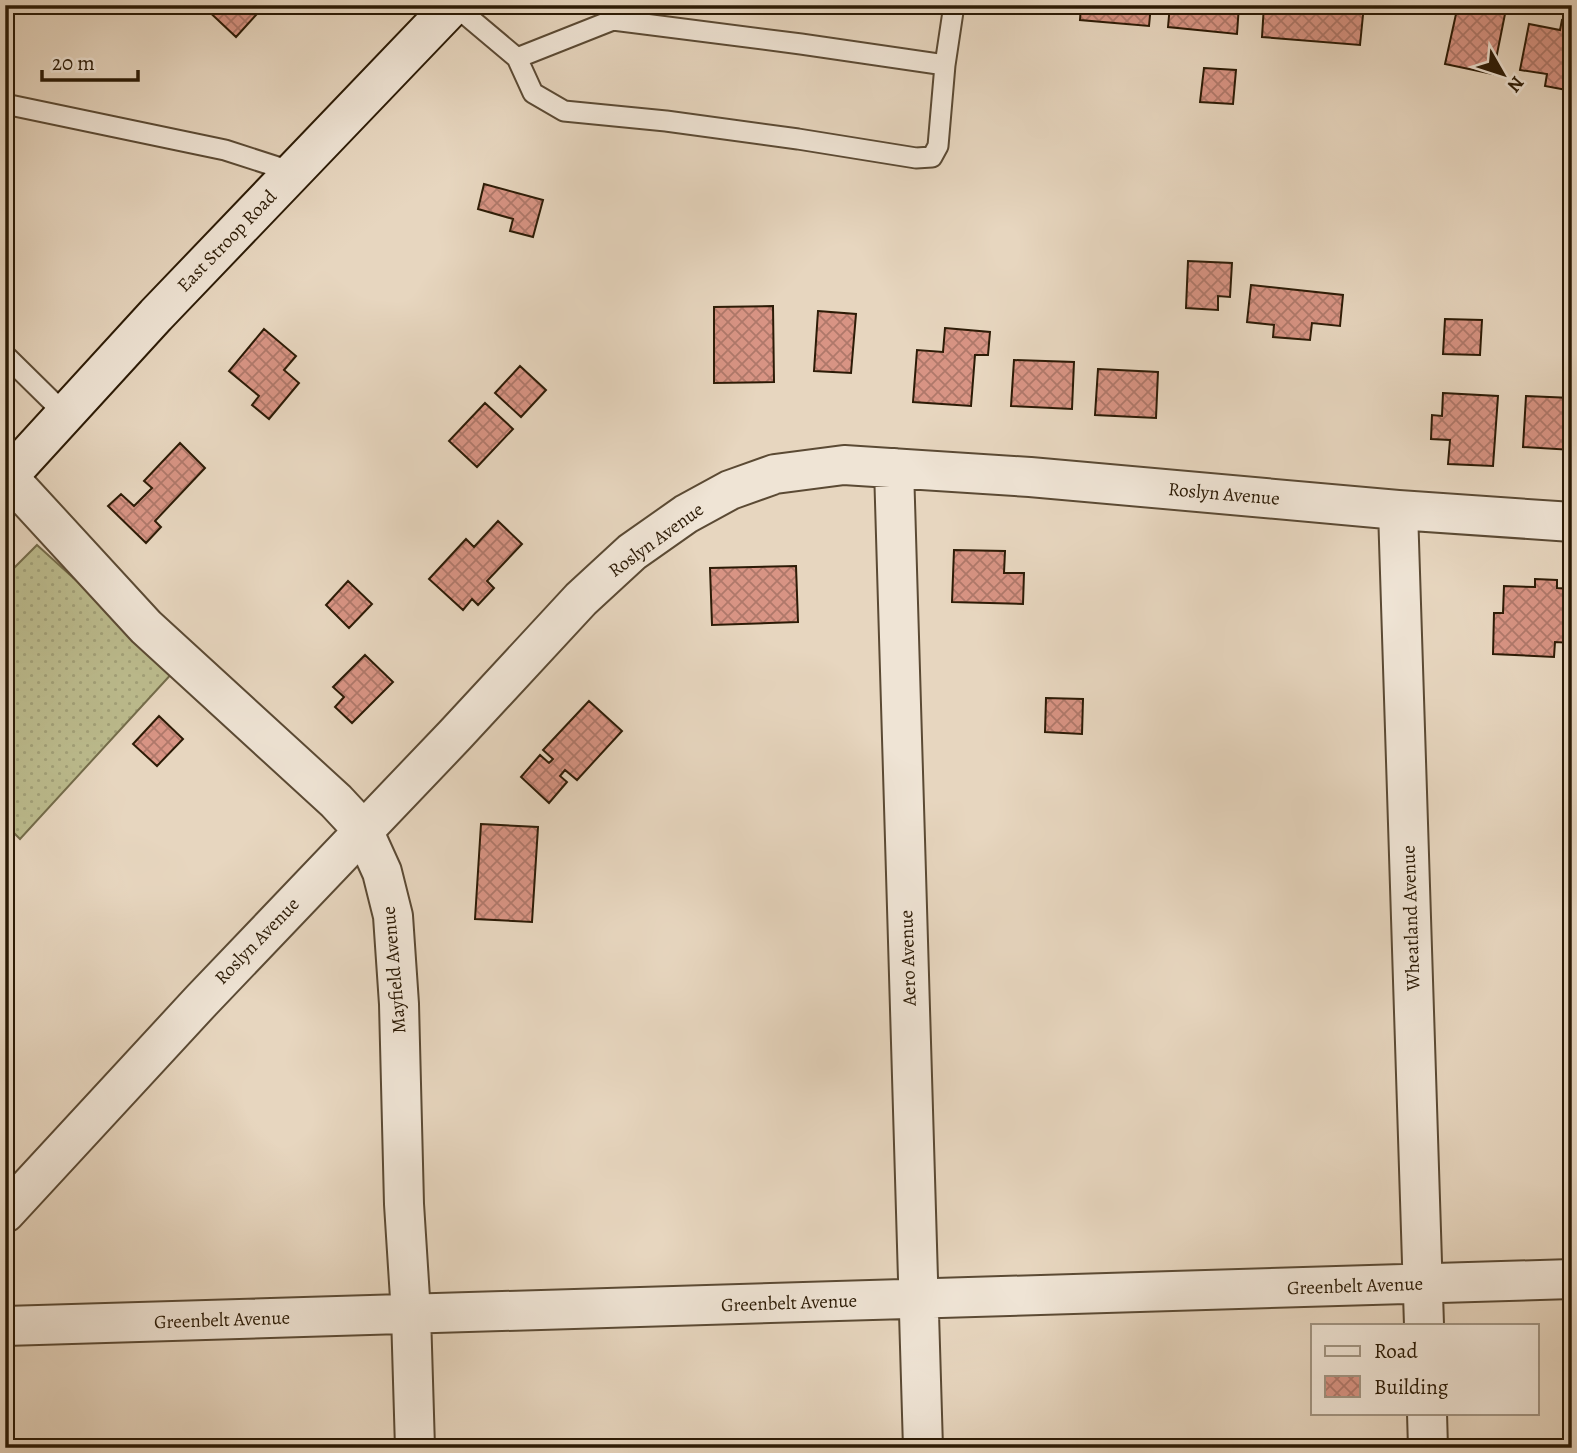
<svg xmlns="http://www.w3.org/2000/svg" width="1577" height="1453" font-family="Alegreya,serif">
<style>
.grass{fill:url(#grass-dots);stroke:#746c4a;stroke-width:2}
.building{fill:url(#building-cross-hatch);stroke:#2c1b06;stroke-width:2}
.lines{fill:none;stroke-linecap:round;stroke-linejoin:round}
.lane-casing{stroke:#5b4a34;stroke-width:23}
.street-casing{stroke:#5b4a34;stroke-width:42}
.secondary-casing{stroke:#2c1b06;stroke-width:42}
.lane{stroke:#efe4d5;stroke-width:19}
.street{stroke:#efe4d5;stroke-width:38}
.secondary{stroke:#efe4d5;stroke-width:38}
.labels{text-anchor:middle;dominant-baseline:central;stroke-width:5;stroke-linejoin:round;paint-order:stroke}
.street-label{font-size:19px;fill:#2c1b06;stroke:#efe4d5}
</style>
<defs>
<pattern id="grass-dots" width="8" height="8" patternUnits="userSpaceOnUse" patternTransform="scale(1.75)"><rect width="8" height="8" fill="#bcbc8e"/><path d="M2 2h.1M6 6h.1" fill="none" stroke="#a2a179" stroke-width="1.8" stroke-linecap="round"/></pattern>
<pattern id="building-cross-hatch" width="8" height="8" patternUnits="userSpaceOnUse" patternTransform="scale(1.75)"><rect width="8" height="8" fill="#d89484"/><path d="M0 0l8 8M0 8l8-8" fill="none" stroke="#af786a"/></pattern>
</defs>
<rect width="100%" height="100%" fill="#e7d6bf"/>
<filter id="stains"><feTurbulence type="fractalNoise" baseFrequency=".00286" numOctaves="4"/><feColorMatrix values="0 0 0 0 .2 0 0 0 0 .09 0 0 0 0 .02 0 0 0 .5 -.17"/></filter>
<radialGradient id="worn" r=".72"><stop offset=".6" stop-color="#630" stop-opacity="0"/><stop offset="1" stop-color="#630" stop-opacity=".3"/></radialGradient>
<!-- grass -->
<path class="grass" d="M 37,545 L 175,670 L 20,839 L 5,824 L 5,801 L 13,792 L 5,784 L 5,577 Z"/>
<!-- building -->
<path class="building" d="M 202,5 L 265,5 L 236,37 Z
M 1081,5 L 1151,5 L 1149,26 L 1080,20 Z
M 1170,5 L 1239,5 L 1237,34 L 1168,27 Z
M 1264,5 L 1364,5 L 1360,45 L 1262,37 Z
M 1458,5 L 1489,5 L 1506,9 L 1493,74 L 1445,64 Z
M 1562,20 L 1572,22 L 1572,91 L 1545,86 L 1547,74 L 1520,70 L 1529,24 L 1560,30 Z
M 1204,68 L 1236,70 L 1233,104 L 1200,102 Z
M 484,184 L 543,200 L 533,237 L 510,231 L 513,219 L 478,209 Z
M 1188,261 L 1232,263 L 1230,297 L 1218,296 L 1218,310 L 1186,308 Z
M 1251,285 L 1343,295 L 1340,326 L 1312,323 L 1310,340 L 1273,337 L 1274,325 L 1247,322 Z
M 773,306 L 774,382 L 714,383 L 714,307 Z
M 818,311 L 856,314 L 851,373 L 814,371 Z
M 1445,319 L 1482,320 L 1480,355 L 1443,354 Z
M 945,328 L 990,332 L 988,355 L 975,355 L 971,406 L 913,402 L 917,350 L 943,352 Z
M 264,329 L 296,356 L 284,370 L 299,383 L 269,419 L 252,405 L 259,396 L 229,371 Z
M 1014,360 L 1074,362 L 1072,409 L 1011,406 Z
M 520,366 L 546,390 L 521,417 L 495,393 Z
M 1098,369 L 1158,372 L 1156,418 L 1095,415 Z
M 1443,393 L 1498,396 L 1493,466 L 1448,464 L 1450,440 L 1431,439 L 1432,415 L 1442,416 Z
M 1526,396 L 1572,398 L 1572,450 L 1523,447 Z
M 485,403 L 513,429 L 477,467 L 449,441 Z
M 180,443 L 205,468 L 155,521 L 161,527 L 146,543 L 108,506 L 121,494 L 134,506 L 152,488 L 144,481 Z
M 498,521 L 522,544 L 487,581 L 494,588 L 478,605 L 472,599 L 463,610 L 429,579 L 466,539 L 474,547 Z
M 954,550 L 1005,551 L 1004,573 L 1024,573 L 1023,604 L 952,602 Z
M 796,566 L 798,622 L 712,625 L 710,568 Z
M 1535,579 L 1557,580 L 1557,588 L 1572,589 L 1572,643 L 1555,642 L 1554,657 L 1493,654 L 1494,613 L 1503,613 L 1504,586 L 1535,587 Z
M 348,581 L 372,604 L 349,628 L 326,605 Z
M 365,655 L 393,682 L 352,723 L 335,707 L 344,697 L 333,687 Z
M 1046,698 L 1083,699 L 1082,734 L 1045,732 Z
M 589,701 L 622,731 L 577,780 L 565,770 L 560,776 L 567,782 L 549,803 L 521,777 L 540,755 L 549,763 L 553,759 L 543,750 Z
M 159,716 L 183,739 L 157,766 L 133,744 Z
M 481,824 L 538,827 L 532,922 L 475,919 Z"/>
<g class="lines">
<defs>
<path id="lane" d="M 454,5 L 517,58 L 533,93 L 564,111 L 666,121 L 798,139 L 916,158 L 932,157 L 938,146 L 945,65 L 954,5
M 517,58 L 613,20 L 801,44 L 945,65
M 5,104 L 225,150 L 293,172
M 5,355 L 66,415"/>
<path id="street" d="M 894,468 L 923,1448
M 8,477 L 146,627 L 336,801 L 363,830 L 382,872 L 393,916 L 399,1004 L 404,1204 L 411,1314 L 415,1448
M 1398,510 L 1424,1325
M 5,1213 L 201,1001 L 455,735 L 581,599 L 632,552 L 686,514 L 730,490 L 775,474 L 844,465 L 1030,477 L 1398,510 L 1572,522
M 5,1326 L 1572,1279
M 1427,1413 L 1428,1448"/>
<path id="secondary" d="M 5,480 L 156,315 L 453,5"/>
</defs>
<!-- lane casing -->
<use href="#lane" class="lane-casing"/>
<!-- street casing -->
<use href="#street" class="street-casing"/>
<!-- secondary casing -->
<use href="#secondary" class="secondary-casing"/>
<!-- lane -->
<use href="#lane" class="lane"/>
<!-- street -->
<use href="#street" class="street"/>
<!-- secondary -->
<use href="#secondary" class="secondary"/>
</g>
<g class="labels">
<!-- street labels -->
<g class="street-label">
<text transform="translate(227 241) rotate(-46)">East Stroop Road</text>
<text transform="translate(1224 494) rotate(5)">Roslyn Avenue</text>
<text transform="translate(656 540) rotate(-36)">Roslyn Avenue</text>
<text transform="translate(1411 918) rotate(-92)">Wheatland Avenue</text>
<text transform="translate(257 941) rotate(-46)">Roslyn Avenue</text>
<text transform="translate(908 958) rotate(-92)">Aero Avenue</text>
<text transform="translate(394 970) rotate(-95)">Mayfield Avenue</text>
<text transform="translate(1355 1286) rotate(-2)">Greenbelt Avenue</text>
<text transform="translate(789 1303) rotate(-2)">Greenbelt Avenue</text>
<text transform="translate(222 1320) rotate(-2)">Greenbelt Avenue</text>
</g>
</g>
<!-- margin -->
<rect width="1577" height="1453" fill="none" stroke="#e7d6bf" stroke-width="28"/>
<rect x="7" y="7" width="1563" height="1439" fill="none" stroke="#2c1b06" stroke-width="3.5"/>
<rect x="14" y="14" width="1549" height="1425" fill="none" stroke="#2c1b06" stroke-width="2"/>
<!-- legend -->
<rect x="1311" y="1324" width="228" height="91" fill="#efe4d5" stroke="#a19482" stroke-width="2"/>
<rect x="1325" y="1346" width="35" height="10" fill="#efe4d5" stroke="#a19482" stroke-width="2"/>
<text x="1374" y="1358" font-size="21" fill="#2c1b06">Road</text>
<rect x="1325" y="1376" width="35" height="21" fill="url(#building-cross-hatch)" stroke="#a19482" stroke-width="2"/>
<text x="1374" y="1394" font-size="21" fill="#2c1b06">Building</text>
<!-- north arrow -->
<g transform="translate(1503 74) rotate(129)" stroke="#efe4d5" stroke-width="5" paint-order="stroke">
<path d="M0-5L12 26L0 18L-12 26Z" fill="#2c1b06"/>
<text y="-10" font-size="19" font-weight="bold" text-anchor="middle" fill="#2c1b06">N</text>
</g>
<!-- scale -->
<path d="M42 70v10h96v-10" fill="none" stroke="#2c1b06" stroke-width="3.5"/>
<text x="52" y="70" font-size="21" fill="#2c1b06" stroke="#efe4d5" stroke-width="5" paint-order="stroke">20 m</text>
<rect width="100%" height="100%" filter="url(#stains)"/>
<rect width="100%" height="100%" fill="url(#worn)"/>
</svg>
